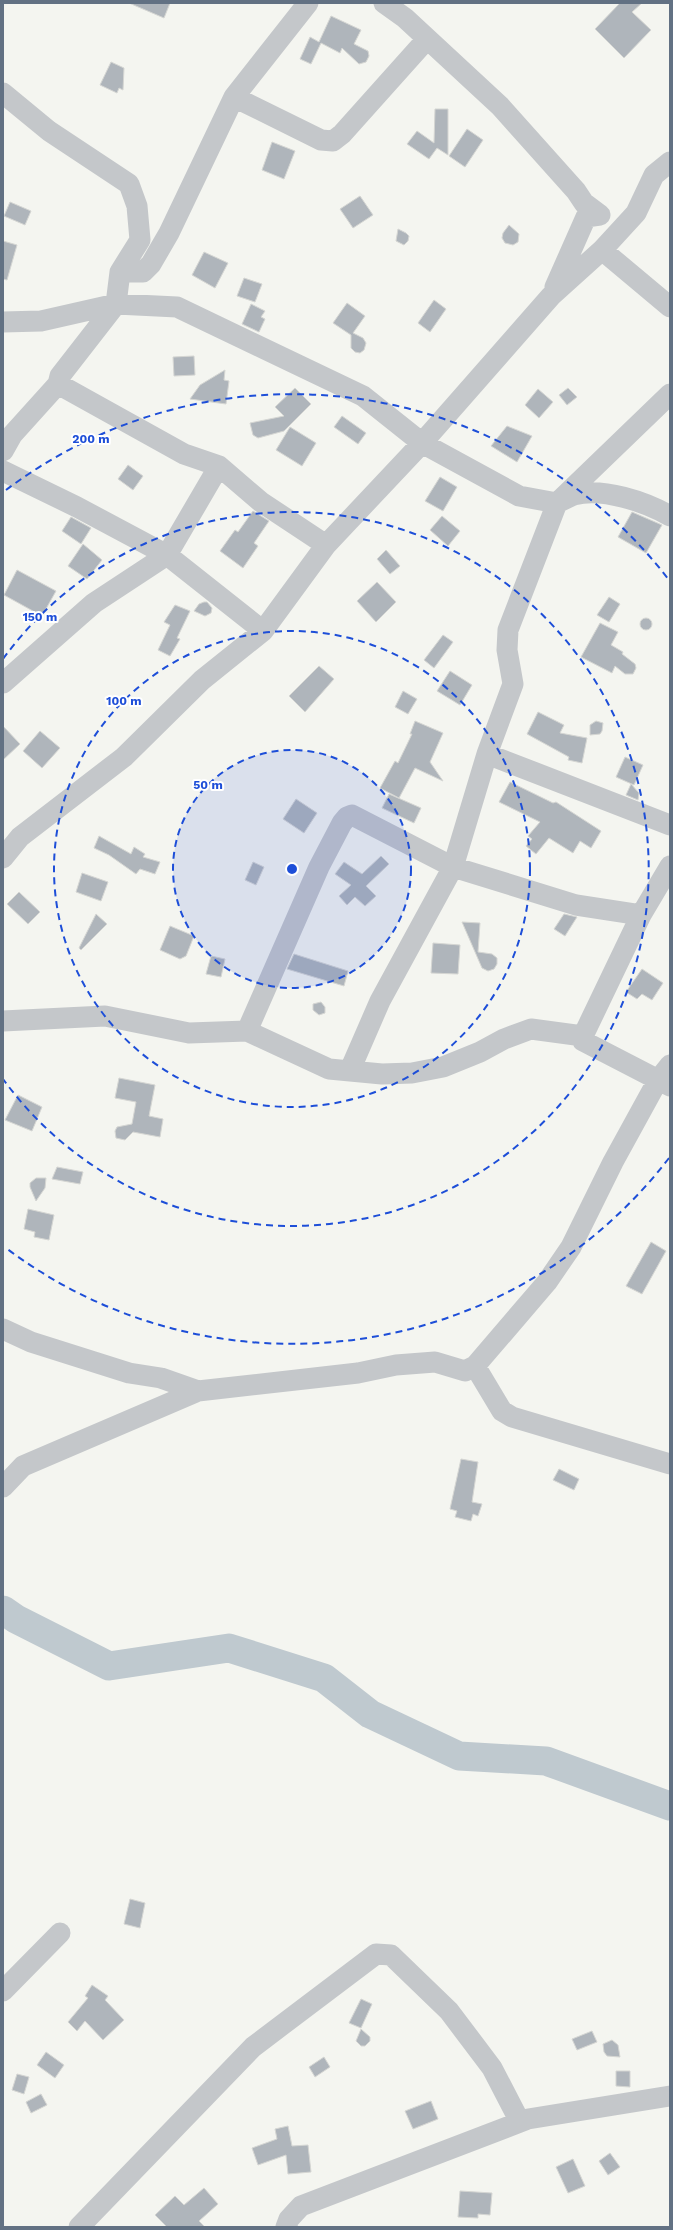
<svg xmlns="http://www.w3.org/2000/svg" width="673" height="2230" font-family="'Work Sans',sans-serif">
<style>
.lines{fill:none;stroke-linecap:round;stroke-linejoin:round}
.river{stroke:#bfc9cf;stroke-width:29}
.building{fill:#afb5bb;stroke:#d5d6d3}
.minor{stroke:#c4c7ca;stroke-width:21}
.ring{fill:none;stroke:#1d4ed8;stroke-width:2;stroke-dasharray:7 5}
.centre{fill:#1d4ed8;stroke:#fff;stroke-width:2}
.ring-label{font-size:12px;text-anchor:middle;font-weight:bold;fill:#1d4ed8;stroke:#fff;stroke-width:4;stroke-linejoin:round;paint-order:stroke}
</style>
<rect width="100%" height="100%" fill="#f4f5f0"/>
<g class="lines">
<!-- river -->
<path class="river" d="M 3,1610 L 16,1619 L 109,1666 L 229,1648 L 324,1678 L 370,1714 L 459,1756 L 546,1761 L 670,1806"/>
</g>
<!-- building -->
<path class="building" d="M 129,3 L 170,3 L 164,18 Z
M 620,3 L 642,3 L 632,12 L 651,30 L 624,58 L 595,29 Z
M 331,16 L 361,30 L 354,44 L 368,51 L 369,56 L 366,62 L 359,64 L 342,48 L 340,53 L 321,43 L 311,64 L 300,59 L 310,37 L 319,42 Z
M 111,62 L 124,68 L 123,90 L 119,88 L 117,93 L 100,85 Z
M 435,109 L 448,109 L 448,155 L 437,148 L 429,159 L 407,144 L 417,131 L 434,143 Z
M 467,129 L 483,140 L 465,167 L 449,156 Z
M 272,142 L 295,151 L 284,179 L 262,170 Z
M 360,196 L 373,215 L 353,228 L 340,209 Z
M 10,202 L 31,211 L 25,225 L 4,216 Z
M 509,225 L 519,234 L 518,242 L 513,245 L 505,243 L 502,238 L 503,233 Z
M 398,229 L 406,233 L 409,236 L 408,241 L 404,245 L 396,241 Z
M 3,241 L 17,245 L 7,280 L 3,279 Z
M 204,252 L 228,263 L 215,288 L 192,275 Z
M 244,278 L 262,284 L 255,302 L 237,296 Z
M 434,300 L 446,309 L 430,332 L 418,323 Z
M 347,303 L 365,316 L 353,333 L 363,338 L 366,343 L 364,350 L 360,353 L 355,352 L 351,348 L 351,335 L 333,323 Z
M 251,304 L 265,311 L 261,317 L 265,319 L 259,332 L 242,324 Z
M 194,356 L 195,375 L 174,376 L 173,357 Z
M 225,370 L 224,380 L 229,381 L 226,404 L 190,399 L 200,385 Z
M 295,388 L 311,404 L 284,431 L 258,438 L 253,435 L 250,423 L 284,416 L 275,407 Z
M 568,388 L 577,397 L 567,405 L 559,395 Z
M 538,389 L 553,402 L 539,418 L 525,405 Z
M 342,416 L 366,433 L 358,444 L 334,427 Z
M 507,426 L 532,436 L 517,462 L 491,446 Z
M 290,427 L 316,443 L 302,466 L 276,450 Z
M 128,465 L 143,476 L 133,490 L 118,479 Z
M 440,477 L 457,487 L 443,511 L 425,501 Z
M 253,511 L 269,521 L 254,543 L 258,546 L 243,568 L 220,551 L 235,530 L 238,532 Z
M 632,512 L 662,525 L 646,553 L 618,537 Z
M 442,516 L 460,531 L 448,546 L 430,530 Z
M 71,517 L 91,528 L 81,544 L 62,531 Z
M 83,544 L 102,560 L 87,579 L 68,566 Z
M 386,550 L 400,566 L 390,574 L 377,559 Z
M 17,570 L 56,591 L 42,616 L 4,595 Z
M 377,582 L 396,602 L 376,622 L 357,601 Z
M 609,597 L 620,604 L 609,622 L 597,615 Z
M 204,602 L 207,602 L 212,608 L 211,613 L 205,616 L 194,611 L 199,604 Z
M 175,605 L 190,611 L 177,638 L 180,639 L 170,656 L 158,650 L 170,625 L 164,622 Z
M640 624a6 6 0 1 1 12 0a6 6 0 1 1-12 0Z
M 600,623 L 618,632 L 611,645 L 623,652 L 622,654 L 635,664 L 636,668 L 633,674 L 625,674 L 615,666 L 612,673 L 581,657 Z
M 443,635 L 453,642 L 434,668 L 424,660 Z
M 319,666 L 334,679 L 305,712 L 289,696 Z
M 450,671 L 472,685 L 460,705 L 437,691 Z
M 403,691 L 417,699 L 408,714 L 395,707 Z
M 538,712 L 564,725 L 560,733 L 587,738 L 582,763 L 568,760 L 569,757 L 527,734 Z
M 415,721 L 443,733 L 430,762 L 443,781 L 415,768 L 399,798 L 380,788 L 395,761 L 398,763 L 412,734 L 410,734 Z
M 596,721 L 603,723 L 602,731 L 600,734 L 590,735 L 590,725 Z
M 3,726 L 20,744 L 3,760 Z
M 40,731 L 60,748 L 42,768 L 23,751 Z
M 625,757 L 643,765 L 634,785 L 616,777 Z
M 510,782 L 553,803 L 556,802 L 601,831 L 591,848 L 580,841 L 573,853 L 549,838 L 536,854 L 526,846 L 532,839 L 528,836 L 540,822 L 499,802 Z
M 631,784 L 639,793 L 638,800 L 626,795 Z
M 389,794 L 421,808 L 414,823 L 382,808 Z
M 296,799 L 317,813 L 304,833 L 283,819 Z
M 99,836 L 131,854 L 134,847 L 145,854 L 143,857 L 160,862 L 155,874 L 140,869 L 136,874 L 109,855 L 94,848 Z
M 381,856 L 389,864 L 366,886 L 376,896 L 365,906 L 355,897 L 347,905 L 339,896 L 351,885 L 335,874 L 344,862 L 362,874 Z
M 253,862 L 264,867 L 256,885 L 245,880 Z
M 82,873 L 108,882 L 101,901 L 76,892 Z
M 19,892 L 40,912 L 28,924 L 7,904 Z
M 96,914 L 107,924 L 81,950 L 79,948 Z
M 564,914 L 577,917 L 565,936 L 554,929 Z
M 462,922 L 480,923 L 478,952 L 492,954 L 497,958 L 497,964 L 494,969 L 488,971 L 482,968 Z
M 170,926 L 194,936 L 186,956 L 180,959 L 160,950 Z
M 433,943 L 460,945 L 458,974 L 431,973 Z
M 294,954 L 348,971 L 344,986 L 287,969 Z
M 211,956 L 225,959 L 221,977 L 206,974 Z
M 642,969 L 663,983 L 652,1000 L 642,994 L 637,999 L 626,992 Z
M 321,1002 L 325,1007 L 325,1013 L 319,1015 L 313,1010 L 313,1004 Z
M 119,1078 L 155,1085 L 149,1116 L 163,1119 L 160,1137 L 133,1132 L 125,1140 L 116,1138 L 115,1131 L 117,1127 L 132,1124 L 136,1102 L 115,1098 Z
M 18,1095 L 42,1107 L 32,1131 L 5,1120 Z
M 57,1167 L 83,1172 L 80,1184 L 52,1179 Z
M 36,1178 L 46,1178 L 45,1188 L 36,1201 L 30,1187 L 30,1183 Z
M 28,1209 L 54,1215 L 49,1240 L 34,1237 L 35,1232 L 24,1229 Z
M 651,1242 L 666,1251 L 642,1294 L 626,1286 Z
M 461,1459 L 478,1462 L 472,1502 L 482,1504 L 478,1516 L 473,1514 L 471,1521 L 455,1517 L 457,1511 L 450,1509 Z
M 559,1469 L 579,1479 L 574,1490 L 553,1480 Z
M 130,1899 L 145,1903 L 140,1928 L 124,1924 Z
M 92,1985 L 108,1996 L 105,2000 L 124,2020 L 103,2040 L 85,2021 L 77,2031 L 68,2022 L 88,1998 L 85,1996 Z
M 361,1999 L 372,2004 L 361,2028 L 349,2023 Z
M 361,2029 L 370,2037 L 370,2041 L 365,2046 L 361,2046 L 356,2041 Z
M 592,2031 L 597,2042 L 577,2050 L 572,2039 Z
M 612,2040 L 618,2045 L 620,2057 L 607,2056 L 604,2052 L 603,2044 Z
M 46,2052 L 64,2065 L 55,2078 L 37,2065 Z
M 324,2057 L 330,2067 L 315,2077 L 309,2067 Z
M 616,2071 L 630,2071 L 630,2087 L 616,2086 Z
M 17,2074 L 29,2077 L 24,2094 L 12,2090 Z
M 41,2094 L 47,2105 L 31,2113 L 26,2102 Z
M 431,2101 L 438,2119 L 413,2129 L 405,2111 Z
M 288,2126 L 292,2146 L 308,2145 L 311,2172 L 288,2174 L 286,2155 L 258,2165 L 252,2148 L 277,2139 L 275,2129 Z
M 610,2153 L 620,2167 L 608,2175 L 599,2161 Z
M 573,2159 L 585,2186 L 568,2193 L 556,2167 Z
M 204,2188 L 218,2204 L 199,2221 L 205,2227 L 167,2227 L 155,2215 L 175,2196 L 184,2205 Z
M 460,2191 L 492,2193 L 490,2215 L 478,2214 L 478,2218 L 458,2217 Z"/>
<g class="lines">
<!-- minor -->
<path class="minor" d="M 384,3 L 405,18 L 500,106 L 576,191 L 584,203 L 600,215
M 3,93 L 49,131 L 129,184 L 137,206 L 140,240 L 120,272 L 116,304 L 60,376 L 58,384 L 12,435 L 3,451
M 234,97 L 321,140 L 333,141 L 342,134 L 427,39
M 602,250 L 670,307
M 120,272 L 143,272 L 151,264 L 169,233 L 234,97 L 308,3
M 555,287 L 586,217 L 600,215
M 3,322 L 41,321 L 116,304 L 177,307 L 363,396 L 422,443 L 519,496 L 557,503 L 670,394
M 58,384 L 184,454 L 219,466 L 261,502 L 326,545
M 3,471 L 77,507 L 167,555 L 263,631
M 3,683 L 94,603 L 167,555 L 219,466
M 487,754 L 670,825
M 3,858 L 20,837 L 124,757 L 202,680 L 263,631 L 326,545 L 422,443 L 551,296 L 602,250 L 636,213 L 654,175 L 670,162
M 3,1021 L 105,1016 L 189,1033 L 247,1031 L 329,1069 L 382,1074 L 412,1073 L 443,1067 L 480,1052 L 504,1039 L 531,1029 L 583,1036 L 583,1041 L 670,1086
M 247,1031 L 319,867 L 342,823 L 347,817 L 352,815 L 453,867 L 576,905 L 641,915
M 583,1036 L 641,915 L 670,866
M 350,1070 L 380,1001 L 453,867 L 487,754 L 513,684 L 507,650 L 508,630 L 557,503 C 563,500 569,497 574,495 C 602,487 646,502 670,516
M 3,1329 L 31,1342 L 129,1373 L 161,1378 L 198,1391
M 475,1366 L 502,1411 L 512,1417 L 670,1464
M 3,1487 L 23,1466 L 198,1391 L 358,1373 L 396,1365 L 435,1362 L 465,1371 L 475,1366 L 547,1282 L 571,1247 L 613,1162 L 658,1080 L 670,1065
M 3,1991 L 60,1933
M 79,2227 L 253,2047 L 376,1954 L 391,1955 L 449,2011 L 492,2068 L 520,2122
M 286,2227 L 289,2219 L 301,2206 L 528,2119 L 670,2096"/>
</g>
<!-- distance rings -->
<circle cx="292" cy="869" r="119" fill="#1d4ed8" fill-opacity=".12"/>
<g class="ring">
<circle cx="292" cy="869" r="119"/>
<circle cx="292" cy="869" r="238"/>
<path d="M3 659A357 357 0 1 1 3 1079"/>
<path d="M669 1158A475 475 0 0 1 6 1248M6 490A475 475 0 0 1 669 580"/>
</g>
<circle cx="292" cy="869" r="6" class="centre"/>
<g class="ring-label">
<text x="91" y="443">200 m</text>
<text x="40" y="621">150 m</text>
<text x="124" y="705">100 m</text>
<text x="208" y="789">50 m</text>
</g>
<!-- border -->
<rect width="673" height="2230" fill="none" stroke="#627183" stroke-width="8"/>
</svg>
